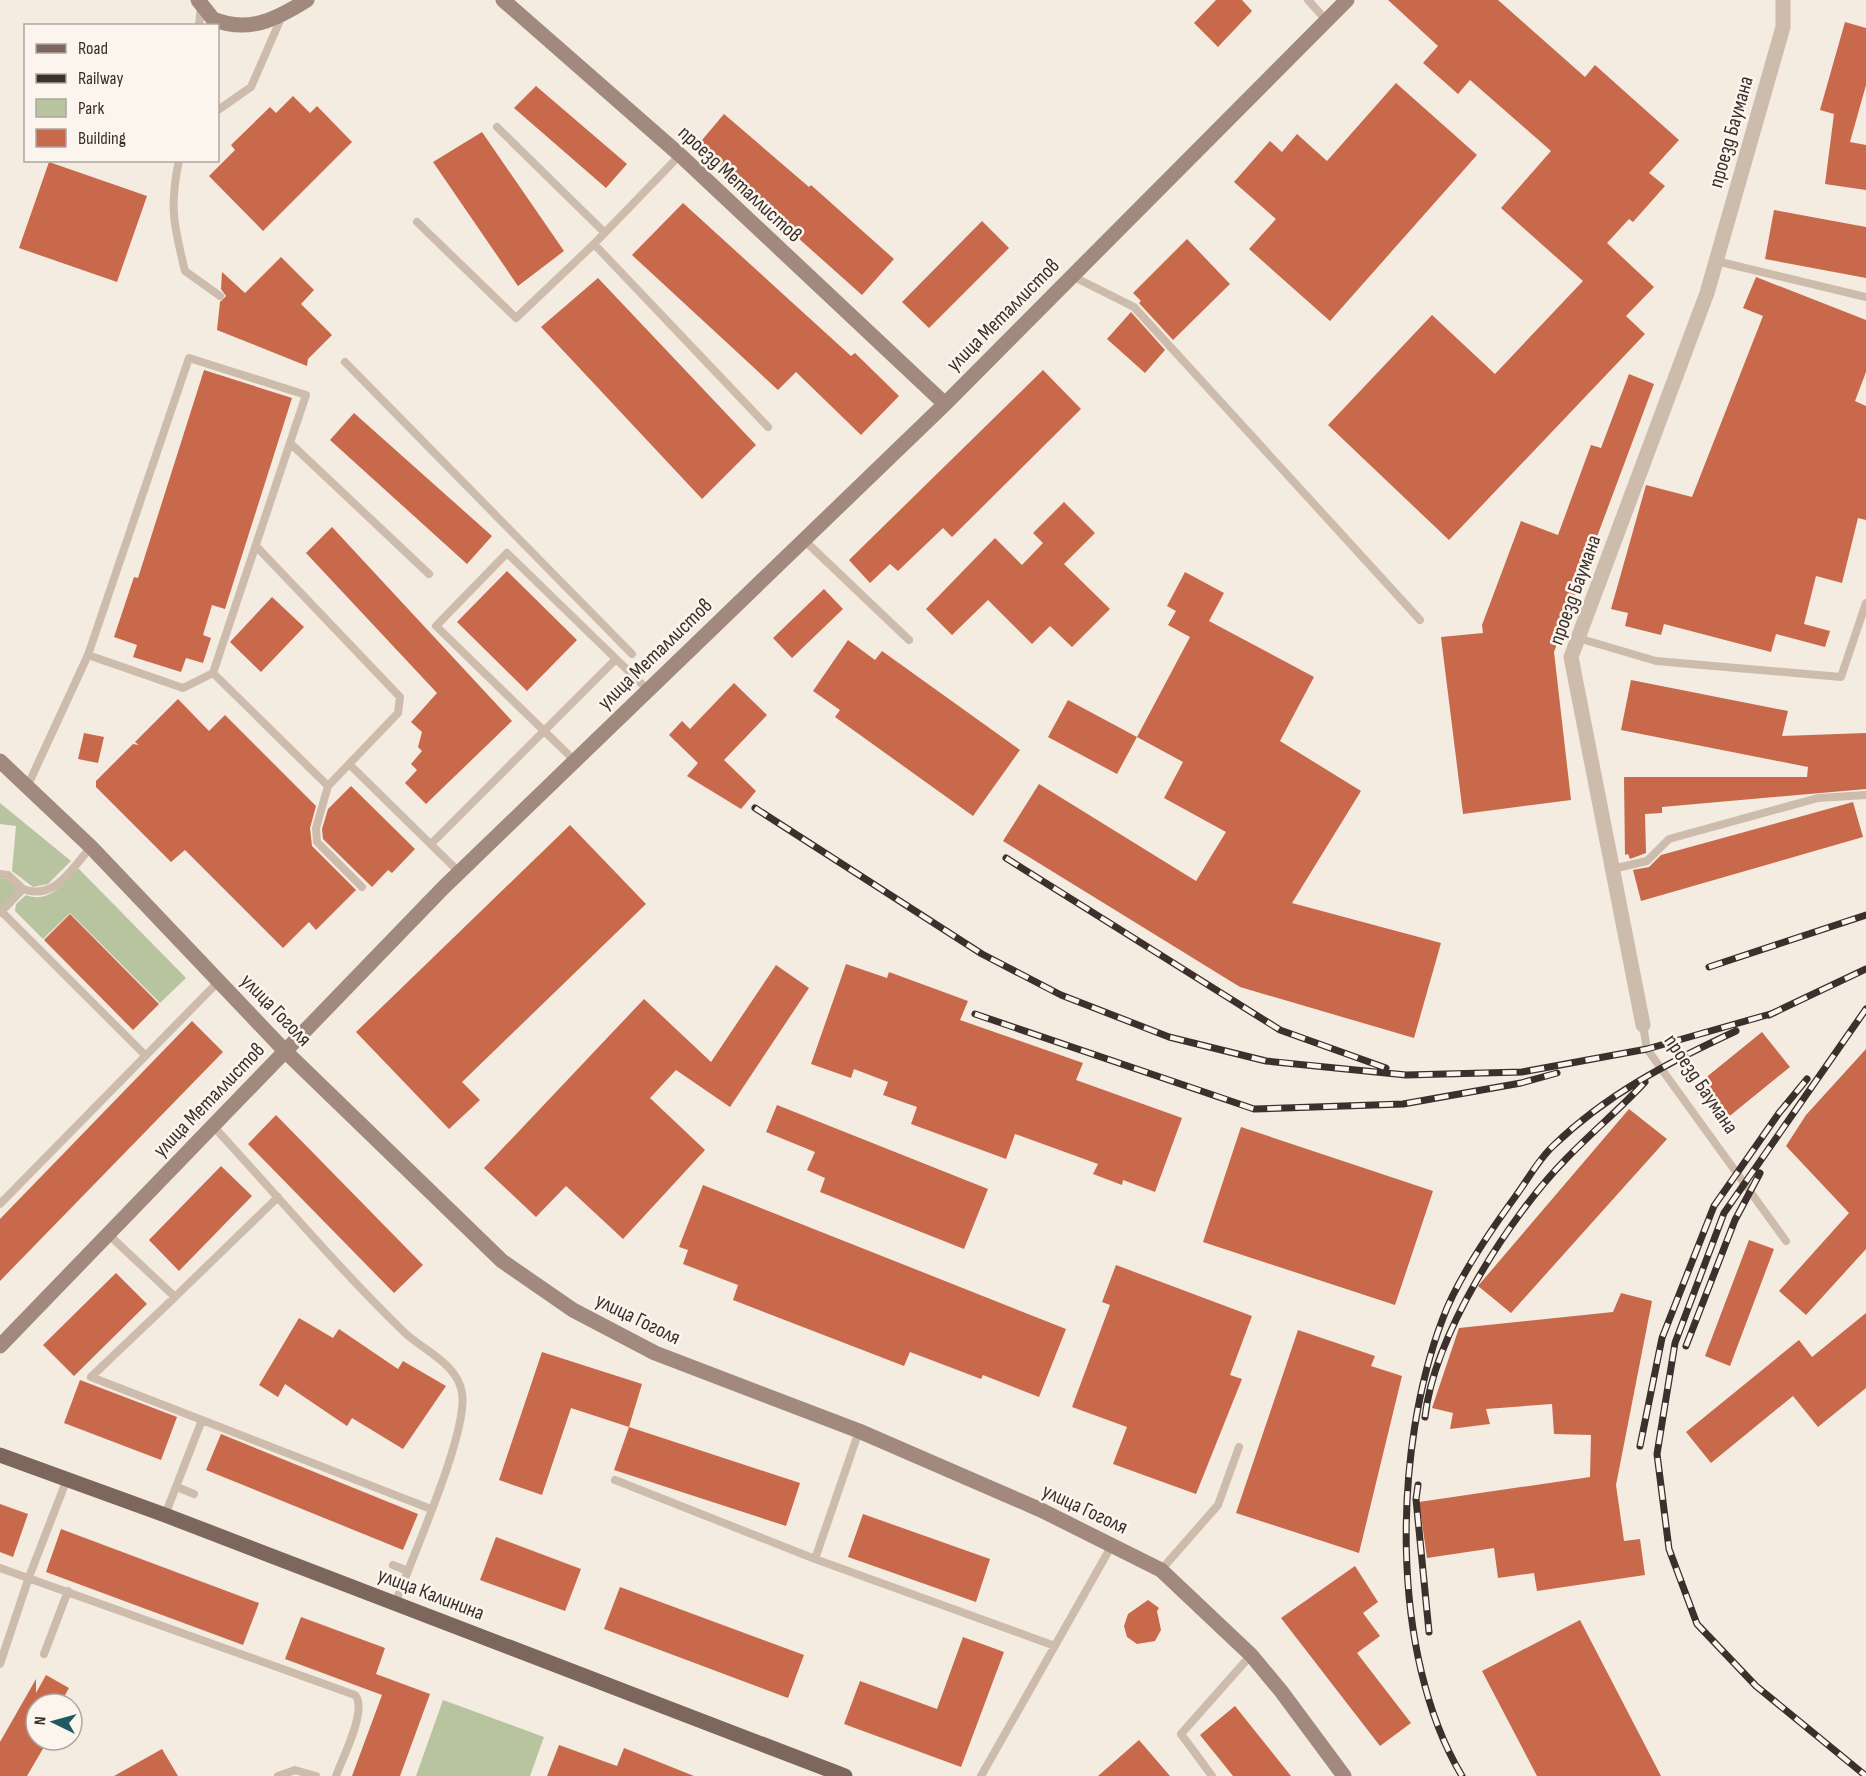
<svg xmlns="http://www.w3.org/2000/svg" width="1866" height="1776" font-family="'Sofia Sans Condensed',sans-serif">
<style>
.green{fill:#b8c4a0}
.building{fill:#c8694b}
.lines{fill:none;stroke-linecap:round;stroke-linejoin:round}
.lane{stroke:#cdbbac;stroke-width:8}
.street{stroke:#cdbbac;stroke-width:15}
.secondary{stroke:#a18a7d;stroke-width:15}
.primary{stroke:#7d675c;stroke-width:15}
.rail-casing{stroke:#3b302b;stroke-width:7}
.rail{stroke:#fbf5ee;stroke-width:4.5;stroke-dasharray:14;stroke-linecap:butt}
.labels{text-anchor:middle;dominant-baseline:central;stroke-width:5;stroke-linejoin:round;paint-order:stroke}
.street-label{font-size:21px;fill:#3b302b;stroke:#fbf5ee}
</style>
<rect width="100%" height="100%" fill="#f4ebe1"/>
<!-- green -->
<path class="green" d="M 0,803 L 71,861 L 48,884 L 33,887 L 12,871 L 16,826 L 0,824 Z
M 78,868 L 186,978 L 160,1003 L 70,913 L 43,939 L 15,911 L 16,904 L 26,895 C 50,904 63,883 78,868 Z
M 0,878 L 7,879 L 19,890 L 0,911 Z
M 443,1700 L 544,1737 L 530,1776 L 416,1776 Z"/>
<!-- building -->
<path class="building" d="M 1216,0 L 1242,0 L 1252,11 L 1218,47 L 1194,23 Z
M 1388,0 L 1498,0 L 1585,77 L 1595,65 L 1679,140 L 1649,173 L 1665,186 L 1633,222 L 1629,219 L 1607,243 L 1654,287 L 1626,316 L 1645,334 L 1449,540 L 1328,425 L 1432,315 L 1495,374 L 1583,281 L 1501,208 L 1551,151 L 1470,80 L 1458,94 L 1423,63 L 1438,46 Z
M 1845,22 L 1866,28 L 1866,85 L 1850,142 L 1866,145 L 1866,190 L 1825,184 L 1834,114 L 1820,110 Z
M 1396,83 L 1477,155 L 1330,321 L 1249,249 L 1276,219 L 1234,182 L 1270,141 L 1282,152 L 1297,134 L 1327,161 Z
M 536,86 L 627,164 L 606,188 L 514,108 Z
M 293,96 L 310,113 L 317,106 L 352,142 L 263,231 L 209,176 L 235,150 L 231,145 L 270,107 L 276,113 Z
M 724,114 L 809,187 L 811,185 L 894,259 L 862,295 L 779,221 L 782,218 L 697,146 Z
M 482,132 L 564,251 L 518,286 L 433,162 Z
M 49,162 L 147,196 L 117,282 L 19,248 Z
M 683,203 L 851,356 L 855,353 L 899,396 L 861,435 L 796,372 L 778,390 L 632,255 Z
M 1774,210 L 1866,227 L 1866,278 L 1765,259 Z
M 982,221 L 1009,248 L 929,328 L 902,302 Z
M 1187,239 L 1230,284 L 1173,340 L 1139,303 L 1141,301 L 1133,293 Z
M 281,257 L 314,290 L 301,304 L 332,335 L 308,359 L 307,366 L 217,330 L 220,302 L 226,296 L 221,289 L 222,272 L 245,293 Z
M 1756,277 L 1866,320 L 1866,372 L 1855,401 L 1866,406 L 1866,520 L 1858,518 L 1842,583 L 1816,576 L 1804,624 L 1830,631 L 1825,647 L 1776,634 L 1771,652 L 1664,624 L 1661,635 L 1625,626 L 1628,613 L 1611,609 L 1646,485 L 1692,497 L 1763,316 L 1743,308 Z
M 598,278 L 756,445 L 702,499 L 541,327 Z
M 1131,312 L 1165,350 L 1145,373 L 1107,339 Z
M 204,370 L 292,398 L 225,609 L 212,605 L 203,635 L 211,638 L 203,663 L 186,658 L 181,672 L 133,657 L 137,645 L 114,637 L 134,577 L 138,578 Z
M 1043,370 L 1081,409 L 952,537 L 943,528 L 898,571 L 890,564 L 870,583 L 849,560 Z
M 1629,374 L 1654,384 L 1554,652 L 1571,800 L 1463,814 L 1441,637 L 1483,633 L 1482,625 L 1521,521 L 1558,535 L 1591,445 L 1601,448 Z
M 354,413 L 492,536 L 467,564 L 330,440 Z
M 1064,502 L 1095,533 L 1064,564 L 1110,609 L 1072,647 L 1050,626 L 1032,644 L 988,600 L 952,635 L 926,609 L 995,538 L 1022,565 L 1043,543 L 1033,533 Z
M 332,527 L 512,721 L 426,804 L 405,783 L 417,770 L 411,764 L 422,751 L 418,747 L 422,732 L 411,722 L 437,693 L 306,553 Z
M 507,571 L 577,640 L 527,691 L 457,622 Z
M 1185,572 L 1224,593 L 1209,621 L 1314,677 L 1280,741 L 1361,791 L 1292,903 L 1441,943 L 1414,1038 L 1240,987 L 1003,841 L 1039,784 L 1196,881 L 1226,832 L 1164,798 L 1183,762 L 1137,737 L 1190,637 L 1168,625 L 1176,611 L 1167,606 Z
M 824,589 L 843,609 L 792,658 L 773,638 Z
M 272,597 L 304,627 L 261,672 L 230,642 Z
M 848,640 L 875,660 L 882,651 L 1020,750 L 973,816 L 835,717 L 840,710 L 813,691 Z
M 1631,680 L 1788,711 L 1782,736 L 1866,733 L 1866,789 L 1662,807 L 1662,813 L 1645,814 L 1646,853 L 1630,859 L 1628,854 L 1625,855 L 1624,777 L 1807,777 L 1808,767 L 1621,730 Z
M 734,683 L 767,715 L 724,760 L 756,791 L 741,809 L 687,776 L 698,763 L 669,735 L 682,721 L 690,729 Z
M 178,699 L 209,731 L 225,715 L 316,806 L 310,828 L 312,846 L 356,890 L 316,930 L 309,922 L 283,948 L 185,850 L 171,862 L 96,787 L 96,781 L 133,744 L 139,745 L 135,742 Z
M 1068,700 L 1137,737 L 1117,774 L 1048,737 Z
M 84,733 L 104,737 L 98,763 L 78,759 Z
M 351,786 L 415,849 L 392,873 L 388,870 L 372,887 L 323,839 L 322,829 L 328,809 Z
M 1853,802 L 1863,837 L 1641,901 L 1633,870 L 1649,867 L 1661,855 Z
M 570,825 L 646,904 L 462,1082 L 480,1100 L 449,1129 L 356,1032 Z
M 70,914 L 159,1004 L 133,1030 L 44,940 Z
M 846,964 L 887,978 L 889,972 L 968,1001 L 960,1020 L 1083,1063 L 1076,1080 L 1182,1118 L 1155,1192 L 1123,1180 L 1122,1185 L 1093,1174 L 1098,1164 L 1015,1134 L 1006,1159 L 911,1124 L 917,1107 L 883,1095 L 888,1082 L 854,1069 L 851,1078 L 811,1064 Z
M 776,965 L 809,988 L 730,1107 L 676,1070 L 650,1098 L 705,1150 L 623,1239 L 566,1186 L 536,1217 L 484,1168 L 644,999 L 711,1062 Z
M 192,1021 L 223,1052 L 0,1281 L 0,1219 Z
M 1762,1032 L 1790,1067 L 1721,1123 L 1693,1088 Z
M 1866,1049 L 1866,1249 L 1806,1315 L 1779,1291 L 1849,1213 L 1786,1146 L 1806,1115 Z
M 777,1105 L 988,1189 L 964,1249 L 820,1192 L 825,1178 L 807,1170 L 815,1152 L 766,1132 Z
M 1629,1109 L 1667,1139 L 1511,1313 L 1478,1286 Z
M 276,1115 L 423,1265 L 394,1293 L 248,1144 Z
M 1241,1127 L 1433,1191 L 1395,1305 L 1203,1242 Z
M 221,1166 L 252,1196 L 179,1271 L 149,1240 Z
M 703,1185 L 1066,1329 L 1039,1397 L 983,1375 L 981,1379 L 910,1352 L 904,1366 L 733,1300 L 738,1285 L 683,1264 L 688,1250 L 679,1247 Z
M 1749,1240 L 1774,1249 L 1730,1366 L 1705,1356 Z
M 1116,1265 L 1252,1316 L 1230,1375 L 1242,1379 L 1196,1494 L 1113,1464 L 1127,1427 L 1072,1407 L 1110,1305 L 1102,1302 Z
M 116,1273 L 147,1304 L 74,1376 L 43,1345 Z
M 1621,1293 L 1652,1301 L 1616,1485 L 1624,1541 L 1640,1539 L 1645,1575 L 1537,1591 L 1534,1573 L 1498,1578 L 1494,1548 L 1427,1558 L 1419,1502 L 1590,1477 L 1591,1435 L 1554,1434 L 1552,1404 L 1486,1409 L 1490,1424 L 1450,1429 L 1453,1413 L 1432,1408 L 1459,1328 L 1613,1312 Z
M 1866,1313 L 1866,1388 L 1818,1427 L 1793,1396 L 1711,1463 L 1686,1432 L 1799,1340 L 1812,1357 Z
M 299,1318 L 333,1338 L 339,1329 L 398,1369 L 403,1361 L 446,1386 L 403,1449 L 352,1418 L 347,1426 L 285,1384 L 278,1397 L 259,1385 Z
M 1298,1330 L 1375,1356 L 1371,1366 L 1402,1376 L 1359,1553 L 1236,1513 Z
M 542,1352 L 642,1384 L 629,1427 L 571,1408 L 542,1495 L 499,1480 Z
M 80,1380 L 177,1417 L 161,1460 L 64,1423 Z
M 629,1427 L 800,1483 L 786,1526 L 614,1470 Z
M 221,1434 L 418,1514 L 403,1550 L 206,1470 Z
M 0,1504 L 28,1514 L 13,1557 L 0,1552 Z
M 863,1514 L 990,1559 L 976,1602 L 848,1557 Z
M 61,1529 L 259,1603 L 243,1645 L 46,1572 Z
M 496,1537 L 581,1569 L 565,1611 L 480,1580 Z
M 1355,1566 L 1378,1602 L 1363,1613 L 1380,1636 L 1357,1653 L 1411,1723 L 1380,1746 L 1281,1618 Z
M 620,1587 L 804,1655 L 788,1698 L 604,1629 Z
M 1148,1600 L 1159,1608 L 1157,1611 L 1161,1630 L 1155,1641 L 1137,1644 L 1127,1637 L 1124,1626 L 1128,1614 Z
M 301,1617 L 385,1648 L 376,1674 L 430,1694 L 400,1776 L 352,1776 L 382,1695 L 285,1659 Z
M 1580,1620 L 1661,1776 L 1537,1776 L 1482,1671 Z
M 963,1637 L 1004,1652 L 961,1767 L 844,1724 L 860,1681 L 937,1709 Z
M 46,1675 L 69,1688 L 60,1704 L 36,1704 L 36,1740 L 48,1740 L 27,1776 L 0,1776 L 0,1742 L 36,1679 L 36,1693 Z
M 1235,1706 L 1291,1776 L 1233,1776 L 1200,1735 Z
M 1139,1740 L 1170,1776 L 1098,1776 Z
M 559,1745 L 617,1766 L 624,1748 L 694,1776 L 547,1776 Z
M 162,1749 L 178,1776 L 114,1776 Z"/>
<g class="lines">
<!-- lane -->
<path class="lane" d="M 1308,0 L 1326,20
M 199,26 L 201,6
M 218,110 L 251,87 L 282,16
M 497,127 L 604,232
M 179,160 C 169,207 174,226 185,271 L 220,296
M 417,222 L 516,318 L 594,244 L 680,155
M 594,244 L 768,427
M 1716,261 L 1866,297
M 1072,276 L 1134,307 L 1420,620
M 345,362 L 632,654
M 290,443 L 429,574
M 804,540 L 909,640
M 256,546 L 400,697 L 398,713 L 328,786 L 316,828 L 317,842 L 362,887
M 1578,638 L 1656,661 L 1841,677 L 1866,603
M 213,673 L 328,786
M 575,761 L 436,626 L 507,553 L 648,690
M 349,764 L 459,872
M 28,785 L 88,655 L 189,358 L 306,395 L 213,673 L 183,688 L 88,655
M 431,844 L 616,659
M 1612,869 L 1647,861 L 1669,839 L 1818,798 L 1866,795
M 0,874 L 8,875 L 23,889
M 2,912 L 145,1055
M 0,913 L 23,889 C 55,901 72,868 91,847
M 1643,1025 L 1647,1049 L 1786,1241
M 213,1126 C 276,1194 337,1267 404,1332 C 424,1351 458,1364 462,1393 C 468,1428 422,1534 408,1571
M 0,1204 L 219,981
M 108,1234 L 175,1297 L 278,1197
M 202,1420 L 431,1509
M 859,1431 L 815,1559 L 1055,1646
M 615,1480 L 815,1559
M 177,1487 L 194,1494
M 165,1515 L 202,1420 L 91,1377 L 175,1297
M 393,1565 L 408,1571 L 395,1603
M 0,1568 L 355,1695 C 368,1709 342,1759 336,1776
M 1161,1570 L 1218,1505 L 1239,1447
M 44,1654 L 68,1591
M 0,1664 L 29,1577 L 67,1479
M 278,1776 L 295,1770 L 316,1776
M 981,1776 L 1112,1545
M 1212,1776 L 1181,1734 L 1251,1655"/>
<!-- street -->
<path class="street" d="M 1643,1025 L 1571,657 L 1707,293 L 1783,27 L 1783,0"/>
<!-- secondary -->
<path class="secondary" d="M 198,0 L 213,19 C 248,34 277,19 307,0
M 503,0 L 680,155 L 945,404
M 0,761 L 91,847 L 285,1051 L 502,1261 L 573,1310 L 655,1353 L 859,1431 L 1041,1510 L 1161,1570 L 1251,1655 L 1281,1691 L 1344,1776
M 0,1346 L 443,888 L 945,404 L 1347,0"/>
<!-- primary -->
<path class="primary" d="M 0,1455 L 165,1515 L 845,1776"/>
<defs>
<path id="rail" d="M 755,808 L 982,954 L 1061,995 L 1169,1037 L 1266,1061 L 1406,1075 L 1522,1072 L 1647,1049 L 1774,1013
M 1006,858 L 1280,1030 L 1386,1068
M 1709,967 L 1866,915
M 1866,1009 L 1724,1213 L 1675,1343 L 1657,1454 L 1669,1549 L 1697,1624 L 1756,1686 L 1866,1776
M 975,1014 L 1254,1109 L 1403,1104 L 1521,1083 L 1557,1073
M 1769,1015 L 1866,969
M 1686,1346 L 1735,1220 L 1760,1173
M 1425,1417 C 1434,1335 1509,1217 1566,1159 C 1592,1132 1620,1109 1645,1082
M 1640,1446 L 1662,1338 L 1714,1206 L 1779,1113 L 1807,1079
M 1418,1485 L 1416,1499 L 1429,1632
M 1462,1776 C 1389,1654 1393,1448 1443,1318 C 1457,1280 1491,1230 1515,1197 C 1527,1181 1538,1160 1553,1146 C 1607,1094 1669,1062 1736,1031"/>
</defs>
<!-- rail casing -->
<use href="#rail" class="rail-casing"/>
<!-- rail -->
<use href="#rail" class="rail"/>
</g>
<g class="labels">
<!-- street labels -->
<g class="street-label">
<text transform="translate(1731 132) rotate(-74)">проезд Баумана</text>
<text transform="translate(740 184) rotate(43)">проезд Металлистов</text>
<text transform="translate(1003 315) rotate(-45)">улица Металлистов</text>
<text transform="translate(1575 590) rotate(-70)">проезд Баумана</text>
<text transform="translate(655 654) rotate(-44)">улица Металлистов</text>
<text transform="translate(276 1010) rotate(46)">улица Гоголя</text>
<text transform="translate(1701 1084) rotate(56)">проезд Баумана</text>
<text transform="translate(209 1100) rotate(-46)">улица Металлистов</text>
<text transform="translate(638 1319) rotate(26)">улица Гоголя</text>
<text transform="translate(1085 1509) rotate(25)">улица Гоголя</text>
<text transform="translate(431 1594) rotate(21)">улица Калинина</text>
</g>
</g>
<!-- legend -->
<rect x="24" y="24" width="195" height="138" fill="#fbf5ee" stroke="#aea6a0" stroke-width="1.5"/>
<rect x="36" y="44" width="30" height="9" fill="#7d675c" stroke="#aea6a0" stroke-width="1.5"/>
<text x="78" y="54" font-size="18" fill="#3b302b">Road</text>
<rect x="36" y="74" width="30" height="9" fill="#3b302b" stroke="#aea6a0" stroke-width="1.5"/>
<text x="78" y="84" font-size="18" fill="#3b302b">Railway</text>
<rect x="36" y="99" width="30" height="18" fill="#b8c4a0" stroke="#aea6a0" stroke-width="1.5"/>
<text x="78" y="114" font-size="18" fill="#3b302b">Park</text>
<rect x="36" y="129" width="30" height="18" fill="#c8694b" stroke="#aea6a0" stroke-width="1.5"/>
<text x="78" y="144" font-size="18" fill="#3b302b">Building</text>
<!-- north arrow -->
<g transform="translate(54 1722) rotate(275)"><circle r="28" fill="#fbf5ee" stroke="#aea6a0" stroke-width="1.5"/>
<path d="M0-4.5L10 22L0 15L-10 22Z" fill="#1f5a5e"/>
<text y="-9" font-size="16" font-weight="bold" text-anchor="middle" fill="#3b302b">N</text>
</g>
</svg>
